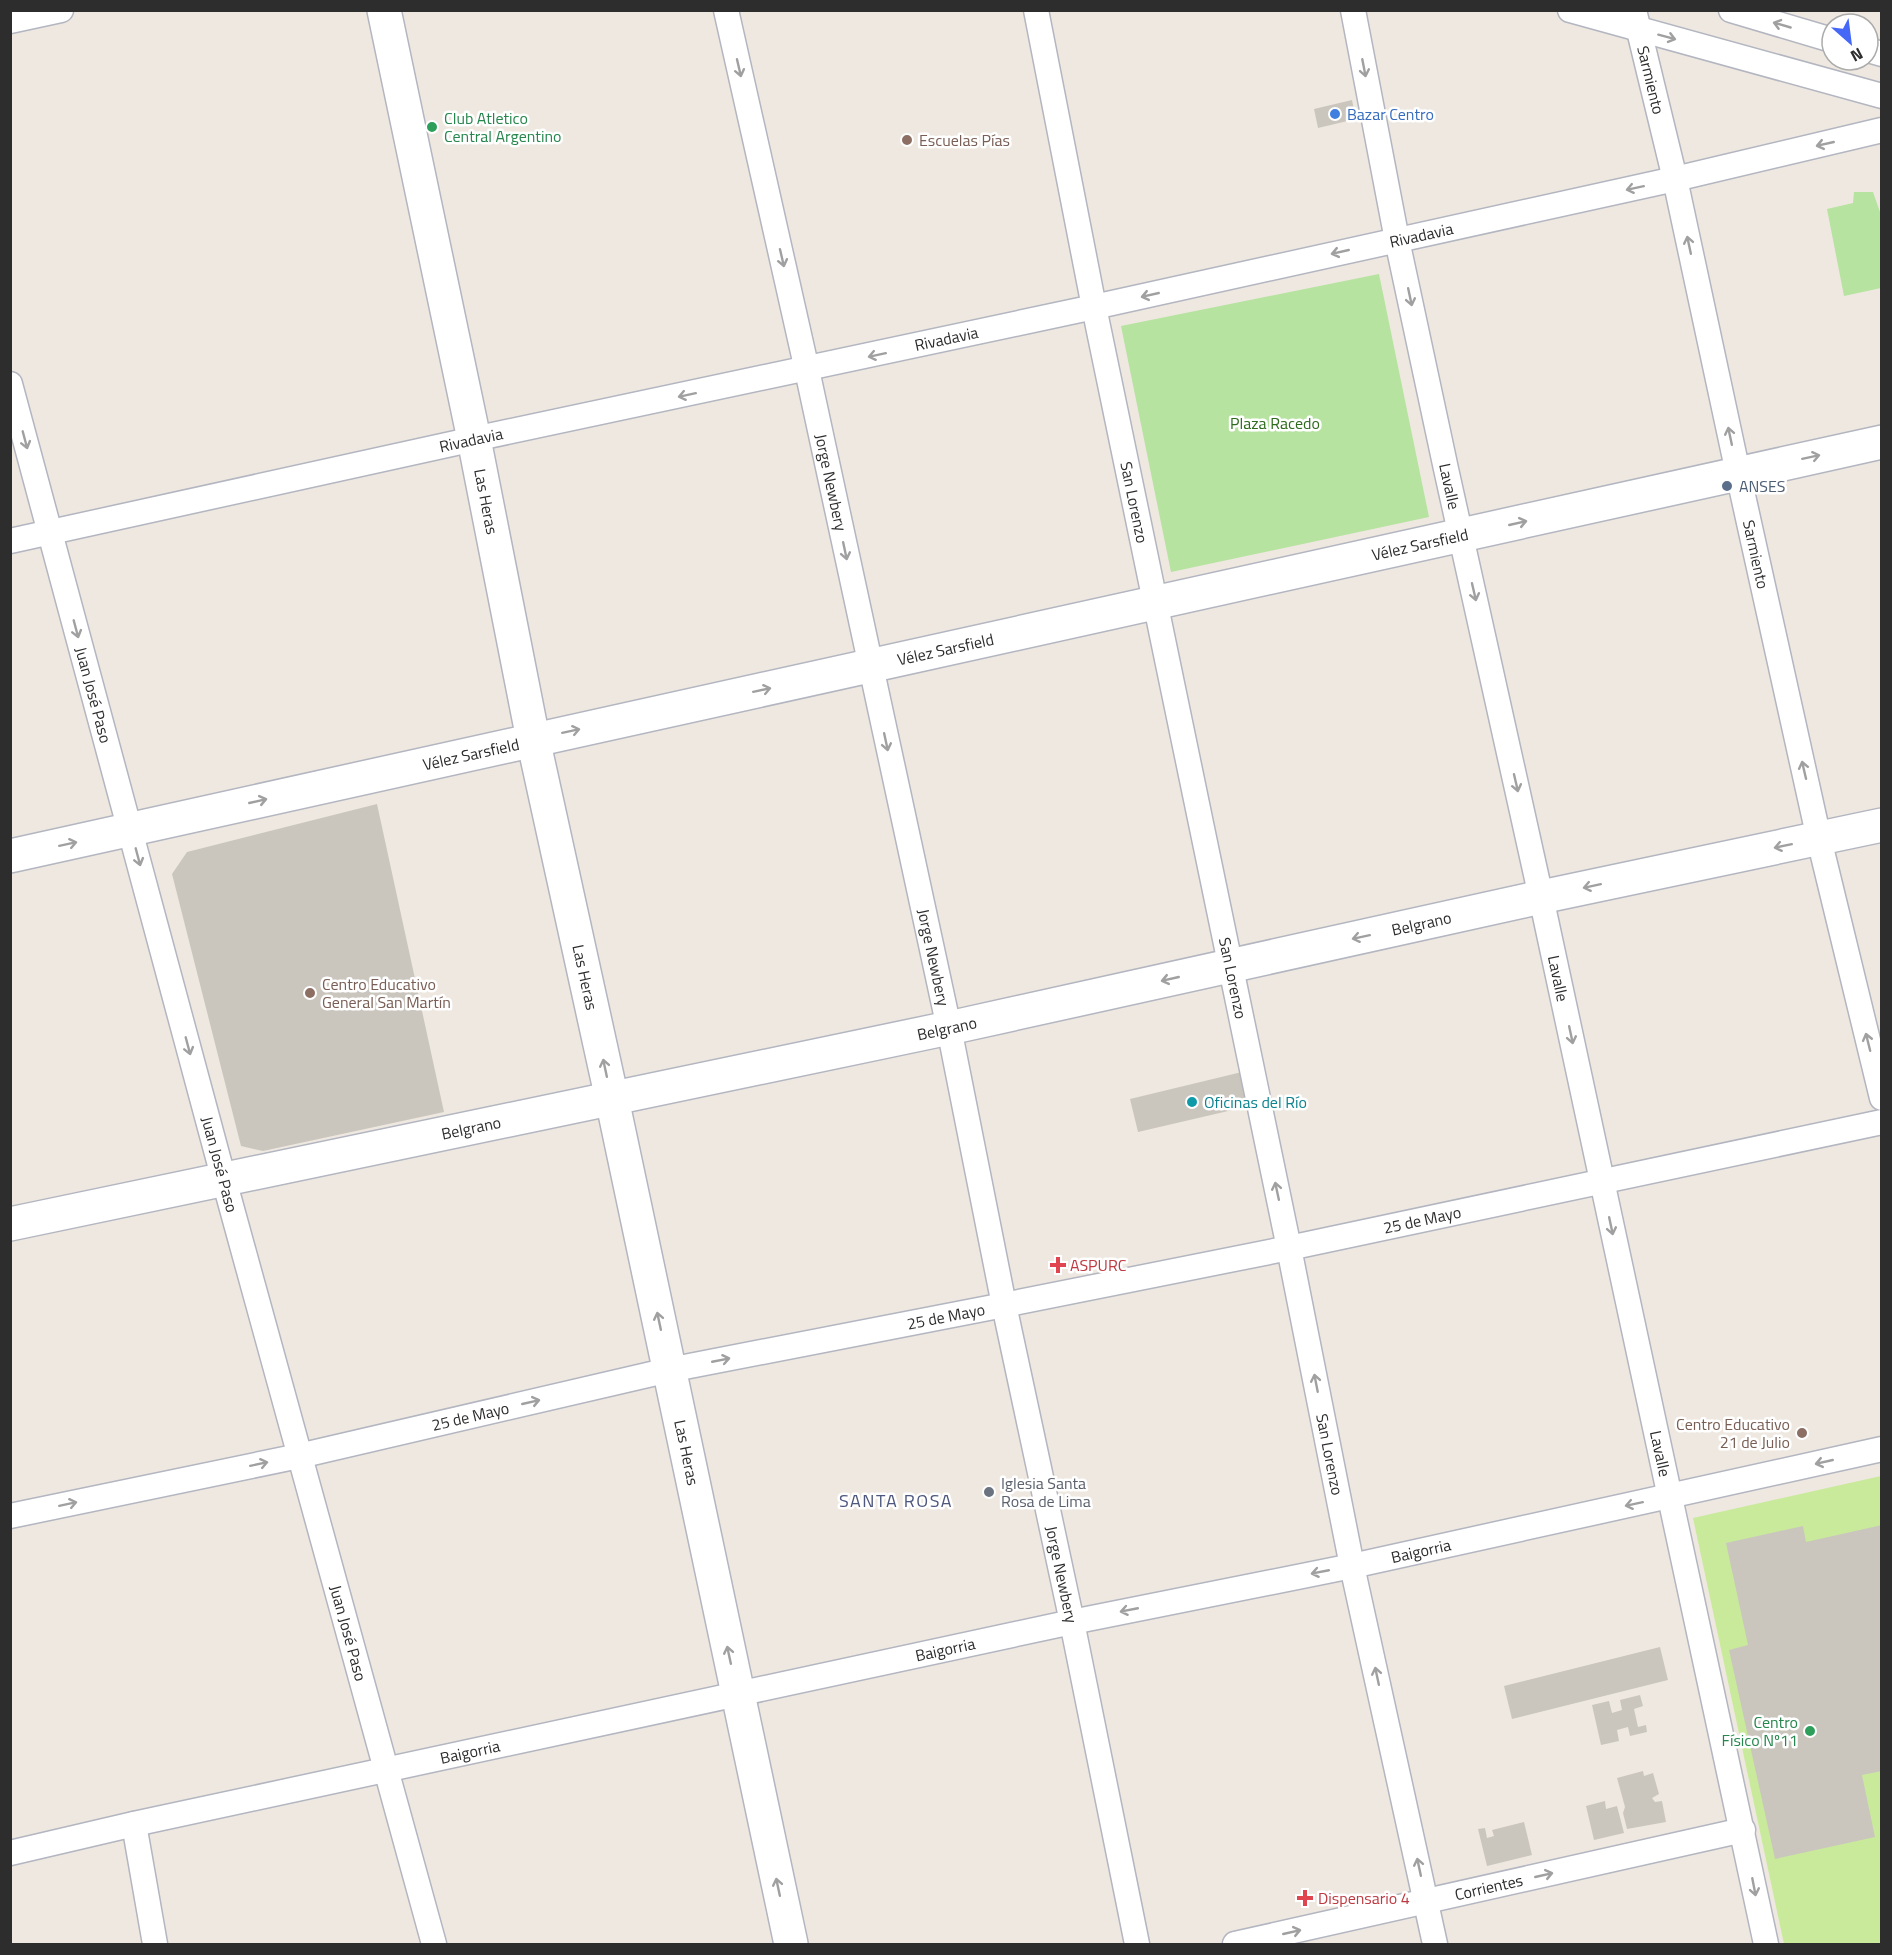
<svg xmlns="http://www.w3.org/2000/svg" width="1892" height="1955" font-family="'Titillium Web',sans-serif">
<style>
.green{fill:#b6e39f}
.pitch{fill:#c9ea9b}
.building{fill:#cac6be}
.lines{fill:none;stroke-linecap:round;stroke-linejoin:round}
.street-casing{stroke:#b3b6c0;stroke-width:27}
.secondary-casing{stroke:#b3b6c0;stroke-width:36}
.street{stroke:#fff;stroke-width:24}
.secondary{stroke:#fff;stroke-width:33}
.oneway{stroke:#a0a0a0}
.shop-dot{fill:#3f7fe0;stroke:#fff;stroke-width:2}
.leisure-dot{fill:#2e9e5b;stroke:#fff;stroke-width:2}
.education-dot{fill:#8d6e63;stroke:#fff;stroke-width:2}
.service-dot{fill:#5c6f8a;stroke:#fff;stroke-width:2}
.culture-dot{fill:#0f9aa8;stroke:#fff;stroke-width:2}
.health-dot{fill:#e0444e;stroke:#fff;stroke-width:2}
.worship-dot{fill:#6b7280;stroke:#fff;stroke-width:2}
.labels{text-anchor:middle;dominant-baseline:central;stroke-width:5;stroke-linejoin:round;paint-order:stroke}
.street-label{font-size:16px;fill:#2d2d2d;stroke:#fff}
.shop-label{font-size:16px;fill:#366cbe;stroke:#fff;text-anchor:start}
.leisure-label{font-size:16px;fill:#27864d;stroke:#fff;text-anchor:start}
.education-label{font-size:16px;fill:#785e54;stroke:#fff;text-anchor:start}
.park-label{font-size:16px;fill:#2e6b1d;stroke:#fff}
.service-label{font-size:16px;fill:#4e5e75;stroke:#fff;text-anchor:start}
.culture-label{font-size:16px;fill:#0d838f;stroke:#fff;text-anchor:start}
.health-label{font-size:16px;fill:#be3a42;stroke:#fff;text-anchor:start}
.worship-label{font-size:16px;fill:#5b616d;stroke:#fff;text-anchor:start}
.neighbourhood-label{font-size:18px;letter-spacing:1.5px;fill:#4e577e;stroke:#fff}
</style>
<rect width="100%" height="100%" fill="#eee8e0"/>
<!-- green -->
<path class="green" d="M 1854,192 L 1873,192 L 1881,215 L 1881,288 L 1844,296 L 1827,209 L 1853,203 Z
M 1379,274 L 1429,517 L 1171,572 L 1121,326 Z"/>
<!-- pitch -->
<path class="pitch" d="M 1881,1476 L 1881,1944 L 1784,1944 L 1693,1518 Z"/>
<!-- building -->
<path class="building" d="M 1352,100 L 1356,119 L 1318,128 L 1314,109 Z
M 377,804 L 444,1112 L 263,1151 L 241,1146 L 172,874 L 187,852 Z
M 1246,1071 L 1254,1105 L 1138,1132 L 1130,1099 Z
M 1882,1525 L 1882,1771 L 1862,1775 L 1875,1837 L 1775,1859 L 1729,1650 L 1748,1645 L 1726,1543 L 1803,1526 L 1806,1542 Z
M 1660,1647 L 1668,1680 L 1512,1719 L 1504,1686 Z
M 1640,1695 L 1643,1706 L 1634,1709 L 1638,1727 L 1646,1725 L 1647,1732 L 1630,1736 L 1628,1727 L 1617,1730 L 1619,1741 L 1601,1745 L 1592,1705 L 1609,1701 L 1612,1713 L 1622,1710 L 1620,1700 Z
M 1643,1771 L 1644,1776 L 1653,1773 L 1659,1794 L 1652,1798 L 1655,1802 L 1662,1801 L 1666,1822 L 1627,1829 L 1623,1813 L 1625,1807 L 1617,1778 Z
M 1605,1801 L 1606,1809 L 1617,1806 L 1624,1833 L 1594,1840 L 1586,1806 Z
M 1524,1822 L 1532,1855 L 1487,1866 L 1478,1829 L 1485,1828 L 1487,1838 L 1494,1836 L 1492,1830 Z"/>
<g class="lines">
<defs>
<g id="street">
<path id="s1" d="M 726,10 L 807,370 L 949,1028 L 1004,1305 L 1072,1622 L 1137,1944"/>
<path id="s2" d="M 1036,10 L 1094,307 L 1289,1248 L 1352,1566 L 1435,1944"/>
<path id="s3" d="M 1353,10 L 1397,240 L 1446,469 L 1541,897 L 1766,1944"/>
<path d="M 1570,10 L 1882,96"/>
<path id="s4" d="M 1634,10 L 1675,179 L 1738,473 L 1819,839 L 1882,1098"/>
<path d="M 1731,10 L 1832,40"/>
<path d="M 10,21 L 61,10"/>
<path d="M 1868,50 L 1882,54"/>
<path id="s5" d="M 10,384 L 224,1180 L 434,1944"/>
<path id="s6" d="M 10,541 L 474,439 L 1094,307 L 1675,179 L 1882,130"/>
<path id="s7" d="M 10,1516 L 299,1456 L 669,1370 L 1004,1305 L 1289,1248 L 1882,1122"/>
<path d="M 134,1824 L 155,1944"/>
<path id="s8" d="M 10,1853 L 134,1824 L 1072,1622 L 1352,1566 L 1882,1449"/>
<path id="s9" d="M 1235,1944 L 1743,1830"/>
</g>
<g id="secondary">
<path id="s10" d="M 384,10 L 474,439 L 533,739 L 612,1099 L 791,1944"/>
<path id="s11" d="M 10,856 L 1882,442"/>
<path id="s12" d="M 10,1224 L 949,1028 L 1541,897 L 1882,825"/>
</g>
</defs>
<!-- street casing -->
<use href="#street" class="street-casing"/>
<!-- secondary casing -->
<use href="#secondary" class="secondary-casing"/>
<!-- street -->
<use href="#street" class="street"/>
<!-- secondary -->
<use href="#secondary" class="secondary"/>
</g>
<!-- one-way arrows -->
<defs><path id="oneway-shaft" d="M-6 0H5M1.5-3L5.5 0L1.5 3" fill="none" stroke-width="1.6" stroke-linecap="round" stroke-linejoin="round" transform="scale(1.5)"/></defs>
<g class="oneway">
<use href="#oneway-shaft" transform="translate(1782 25) rotate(-164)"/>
<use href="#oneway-shaft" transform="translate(1667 37) rotate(15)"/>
<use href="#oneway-shaft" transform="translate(739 68) rotate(77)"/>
<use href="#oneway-shaft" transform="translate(1364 68) rotate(79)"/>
<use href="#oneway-shaft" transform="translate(1825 144) rotate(167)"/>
<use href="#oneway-shaft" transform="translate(1635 188) rotate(168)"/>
<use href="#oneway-shaft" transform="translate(1689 245) rotate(-102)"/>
<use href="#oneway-shaft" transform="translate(1340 252) rotate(167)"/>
<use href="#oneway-shaft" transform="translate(782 258) rotate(77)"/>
<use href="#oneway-shaft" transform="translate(1150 295) rotate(167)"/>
<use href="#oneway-shaft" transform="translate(1410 297) rotate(78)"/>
<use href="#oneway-shaft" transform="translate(877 355) rotate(168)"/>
<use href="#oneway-shaft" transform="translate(687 395) rotate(168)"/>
<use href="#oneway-shaft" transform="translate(1730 436) rotate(-102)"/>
<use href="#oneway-shaft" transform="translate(25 440) rotate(75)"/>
<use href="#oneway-shaft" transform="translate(1811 457) rotate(-12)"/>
<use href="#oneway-shaft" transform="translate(1518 523) rotate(-13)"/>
<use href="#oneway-shaft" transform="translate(845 551) rotate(78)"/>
<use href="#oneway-shaft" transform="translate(1474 592) rotate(77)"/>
<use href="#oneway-shaft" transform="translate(76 629) rotate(75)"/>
<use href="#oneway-shaft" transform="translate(762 690) rotate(-12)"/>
<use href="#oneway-shaft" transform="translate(571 731) rotate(-12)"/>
<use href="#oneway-shaft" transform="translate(886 742) rotate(78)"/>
<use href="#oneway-shaft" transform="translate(1804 770) rotate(-103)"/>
<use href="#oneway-shaft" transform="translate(1516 783) rotate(77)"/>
<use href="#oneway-shaft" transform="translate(258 801) rotate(-13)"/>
<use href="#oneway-shaft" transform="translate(68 844) rotate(-12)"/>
<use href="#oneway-shaft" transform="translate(1783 846) rotate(168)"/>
<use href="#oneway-shaft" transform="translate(138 857) rotate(75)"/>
<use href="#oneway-shaft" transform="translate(1592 886) rotate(168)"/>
<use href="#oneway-shaft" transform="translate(1361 937) rotate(168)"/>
<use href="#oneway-shaft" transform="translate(1170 979) rotate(167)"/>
<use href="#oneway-shaft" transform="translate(1571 1035) rotate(78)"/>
<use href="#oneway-shaft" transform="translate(1868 1042) rotate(-104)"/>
<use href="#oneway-shaft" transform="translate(188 1046) rotate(75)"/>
<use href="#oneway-shaft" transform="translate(605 1068) rotate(-102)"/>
<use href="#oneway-shaft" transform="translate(1277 1191) rotate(-102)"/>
<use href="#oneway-shaft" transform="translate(1611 1226) rotate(78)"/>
<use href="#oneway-shaft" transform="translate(659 1321) rotate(-102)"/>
<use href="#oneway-shaft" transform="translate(721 1360) rotate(-11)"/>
<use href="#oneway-shaft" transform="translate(1316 1383) rotate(-101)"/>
<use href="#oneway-shaft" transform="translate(531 1402) rotate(-13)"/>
<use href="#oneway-shaft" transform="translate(1824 1462) rotate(167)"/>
<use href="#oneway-shaft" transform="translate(259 1464) rotate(-12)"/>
<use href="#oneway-shaft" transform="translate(68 1504) rotate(-12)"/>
<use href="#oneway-shaft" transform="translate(1634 1504) rotate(168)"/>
<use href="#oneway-shaft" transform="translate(1320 1572) rotate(169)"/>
<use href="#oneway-shaft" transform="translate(1129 1610) rotate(169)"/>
<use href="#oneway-shaft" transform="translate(729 1655) rotate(-102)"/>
<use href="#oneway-shaft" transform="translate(1377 1676) rotate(-102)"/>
<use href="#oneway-shaft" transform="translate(1419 1867) rotate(-102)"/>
<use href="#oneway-shaft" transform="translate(1544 1875) rotate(-13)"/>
<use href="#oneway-shaft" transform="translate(778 1887) rotate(-102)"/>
<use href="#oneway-shaft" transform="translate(1754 1887) rotate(79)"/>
<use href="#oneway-shaft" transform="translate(1292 1932) rotate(-13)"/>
</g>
<!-- markers -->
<circle class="shop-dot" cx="1335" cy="114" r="6"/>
<g class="leisure-dot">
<circle cx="432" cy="127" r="6"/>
<circle cx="1810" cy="1731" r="6"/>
</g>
<g class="education-dot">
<circle cx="907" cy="140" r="6"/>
<circle cx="310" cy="993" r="6"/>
<circle cx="1802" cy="1433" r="6"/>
</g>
<circle class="service-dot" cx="1727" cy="486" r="6"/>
<circle class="culture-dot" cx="1192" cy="1102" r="6"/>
<g class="health-dot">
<path d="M1055 1256h6v6h6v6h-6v6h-6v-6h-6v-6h6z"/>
<path d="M1302 1889h6v6h6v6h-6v6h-6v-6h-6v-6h6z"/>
</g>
<circle class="worship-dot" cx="989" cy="1492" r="6"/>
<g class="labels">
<!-- street labels -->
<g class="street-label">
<text stroke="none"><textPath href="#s4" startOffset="72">Sarmiento</textPath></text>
<text stroke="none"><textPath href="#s6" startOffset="1444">Rivadavia</textPath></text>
<text stroke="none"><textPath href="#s6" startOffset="958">Rivadavia</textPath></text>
<text stroke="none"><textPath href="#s6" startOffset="472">Rivadavia</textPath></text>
<text stroke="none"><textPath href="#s1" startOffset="484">Jorge Newbery</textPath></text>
<text stroke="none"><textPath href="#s3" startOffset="486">Lavalle</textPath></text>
<text stroke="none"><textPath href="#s10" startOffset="502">Las Heras</textPath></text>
<text stroke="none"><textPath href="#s2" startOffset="502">San Lorenzo</textPath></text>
<text stroke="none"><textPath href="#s11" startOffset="1444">Vélez Sarsfield</textPath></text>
<text stroke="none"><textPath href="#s4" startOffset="558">Sarmiento</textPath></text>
<text stroke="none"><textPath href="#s11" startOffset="958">Vélez Sarsfield</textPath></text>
<text stroke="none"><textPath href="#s5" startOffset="322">Juan José Paso</textPath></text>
<text stroke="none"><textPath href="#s11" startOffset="472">Vélez Sarsfield</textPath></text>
<text stroke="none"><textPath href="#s12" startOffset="1443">Belgrano</textPath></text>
<text stroke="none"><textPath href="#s1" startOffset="970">Jorge Newbery</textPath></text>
<text stroke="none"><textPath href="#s10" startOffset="988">Las Heras</textPath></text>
<text stroke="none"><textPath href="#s2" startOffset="988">San Lorenzo</textPath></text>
<text stroke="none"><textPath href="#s3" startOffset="990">Lavalle</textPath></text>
<text stroke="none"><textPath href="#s12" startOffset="957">Belgrano</textPath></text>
<text stroke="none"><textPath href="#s12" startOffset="471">Belgrano</textPath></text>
<text stroke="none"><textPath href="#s5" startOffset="808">Juan José Paso</textPath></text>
<text stroke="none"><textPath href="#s7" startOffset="1443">25 de Mayo</textPath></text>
<text stroke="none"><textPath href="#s7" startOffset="957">25 de Mayo</textPath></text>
<text stroke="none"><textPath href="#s7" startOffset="471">25 de Mayo</textPath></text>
<text stroke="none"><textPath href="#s10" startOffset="1474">Las Heras</textPath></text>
<text stroke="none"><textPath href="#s3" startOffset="1476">Lavalle</textPath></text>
<text stroke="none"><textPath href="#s2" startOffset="1474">San Lorenzo</textPath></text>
<text stroke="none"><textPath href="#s8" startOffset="1443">Baigorria</textPath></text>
<text stroke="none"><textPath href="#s1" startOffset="1600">Jorge Newbery</textPath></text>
<text stroke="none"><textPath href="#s5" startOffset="1294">Juan José Paso</textPath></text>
<text stroke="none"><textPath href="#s8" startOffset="957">Baigorria</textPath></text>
<text stroke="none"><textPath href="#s8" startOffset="471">Baigorria</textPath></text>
<text stroke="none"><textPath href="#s9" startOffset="260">Corrientes</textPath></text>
</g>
<!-- shop labels -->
<g class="shop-label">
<text x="1347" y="114">Bazar Centro</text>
</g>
<!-- leisure labels -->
<g class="leisure-label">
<text x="444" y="118">Club Atletico<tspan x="444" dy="18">Central Argentino</tspan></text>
<text x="1798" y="1722" text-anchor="end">Centro<tspan x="1798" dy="18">Físico Nº11</tspan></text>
</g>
<!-- education labels -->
<g class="education-label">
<text x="919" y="140">Escuelas Pías</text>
<text x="322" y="984">Centro Educativo<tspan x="322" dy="18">General San Martín</tspan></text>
<text x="1790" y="1424" text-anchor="end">Centro Educativo<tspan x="1790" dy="18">21 de Julio</tspan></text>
</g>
<!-- park labels -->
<g class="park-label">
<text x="1275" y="423">Plaza Racedo</text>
</g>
<!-- service labels -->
<g class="service-label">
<text x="1739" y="486">ANSES</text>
</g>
<!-- culture labels -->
<g class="culture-label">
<text x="1204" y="1102">Oficinas del Río</text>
</g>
<!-- health labels -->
<g class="health-label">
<text x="1070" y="1265">ASPURC</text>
<text x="1318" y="1898">Dispensario 4</text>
</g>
<!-- worship labels -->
<g class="worship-label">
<text x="1001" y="1483">Iglesia Santa<tspan x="1001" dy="18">Rosa de Lima</tspan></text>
</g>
<!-- neighbourhood labels -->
<g class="neighbourhood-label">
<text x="896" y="1500">SANTA ROSA</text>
</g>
</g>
<!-- border -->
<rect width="1892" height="1955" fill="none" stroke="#2d2d2d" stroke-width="24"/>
<!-- north arrow -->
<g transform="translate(1850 42) rotate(152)"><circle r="28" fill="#ffffff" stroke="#ababab" stroke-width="1.5"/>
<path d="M0-4.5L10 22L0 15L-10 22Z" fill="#4568f6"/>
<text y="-9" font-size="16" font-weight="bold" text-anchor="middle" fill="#2d2d2d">N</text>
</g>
</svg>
